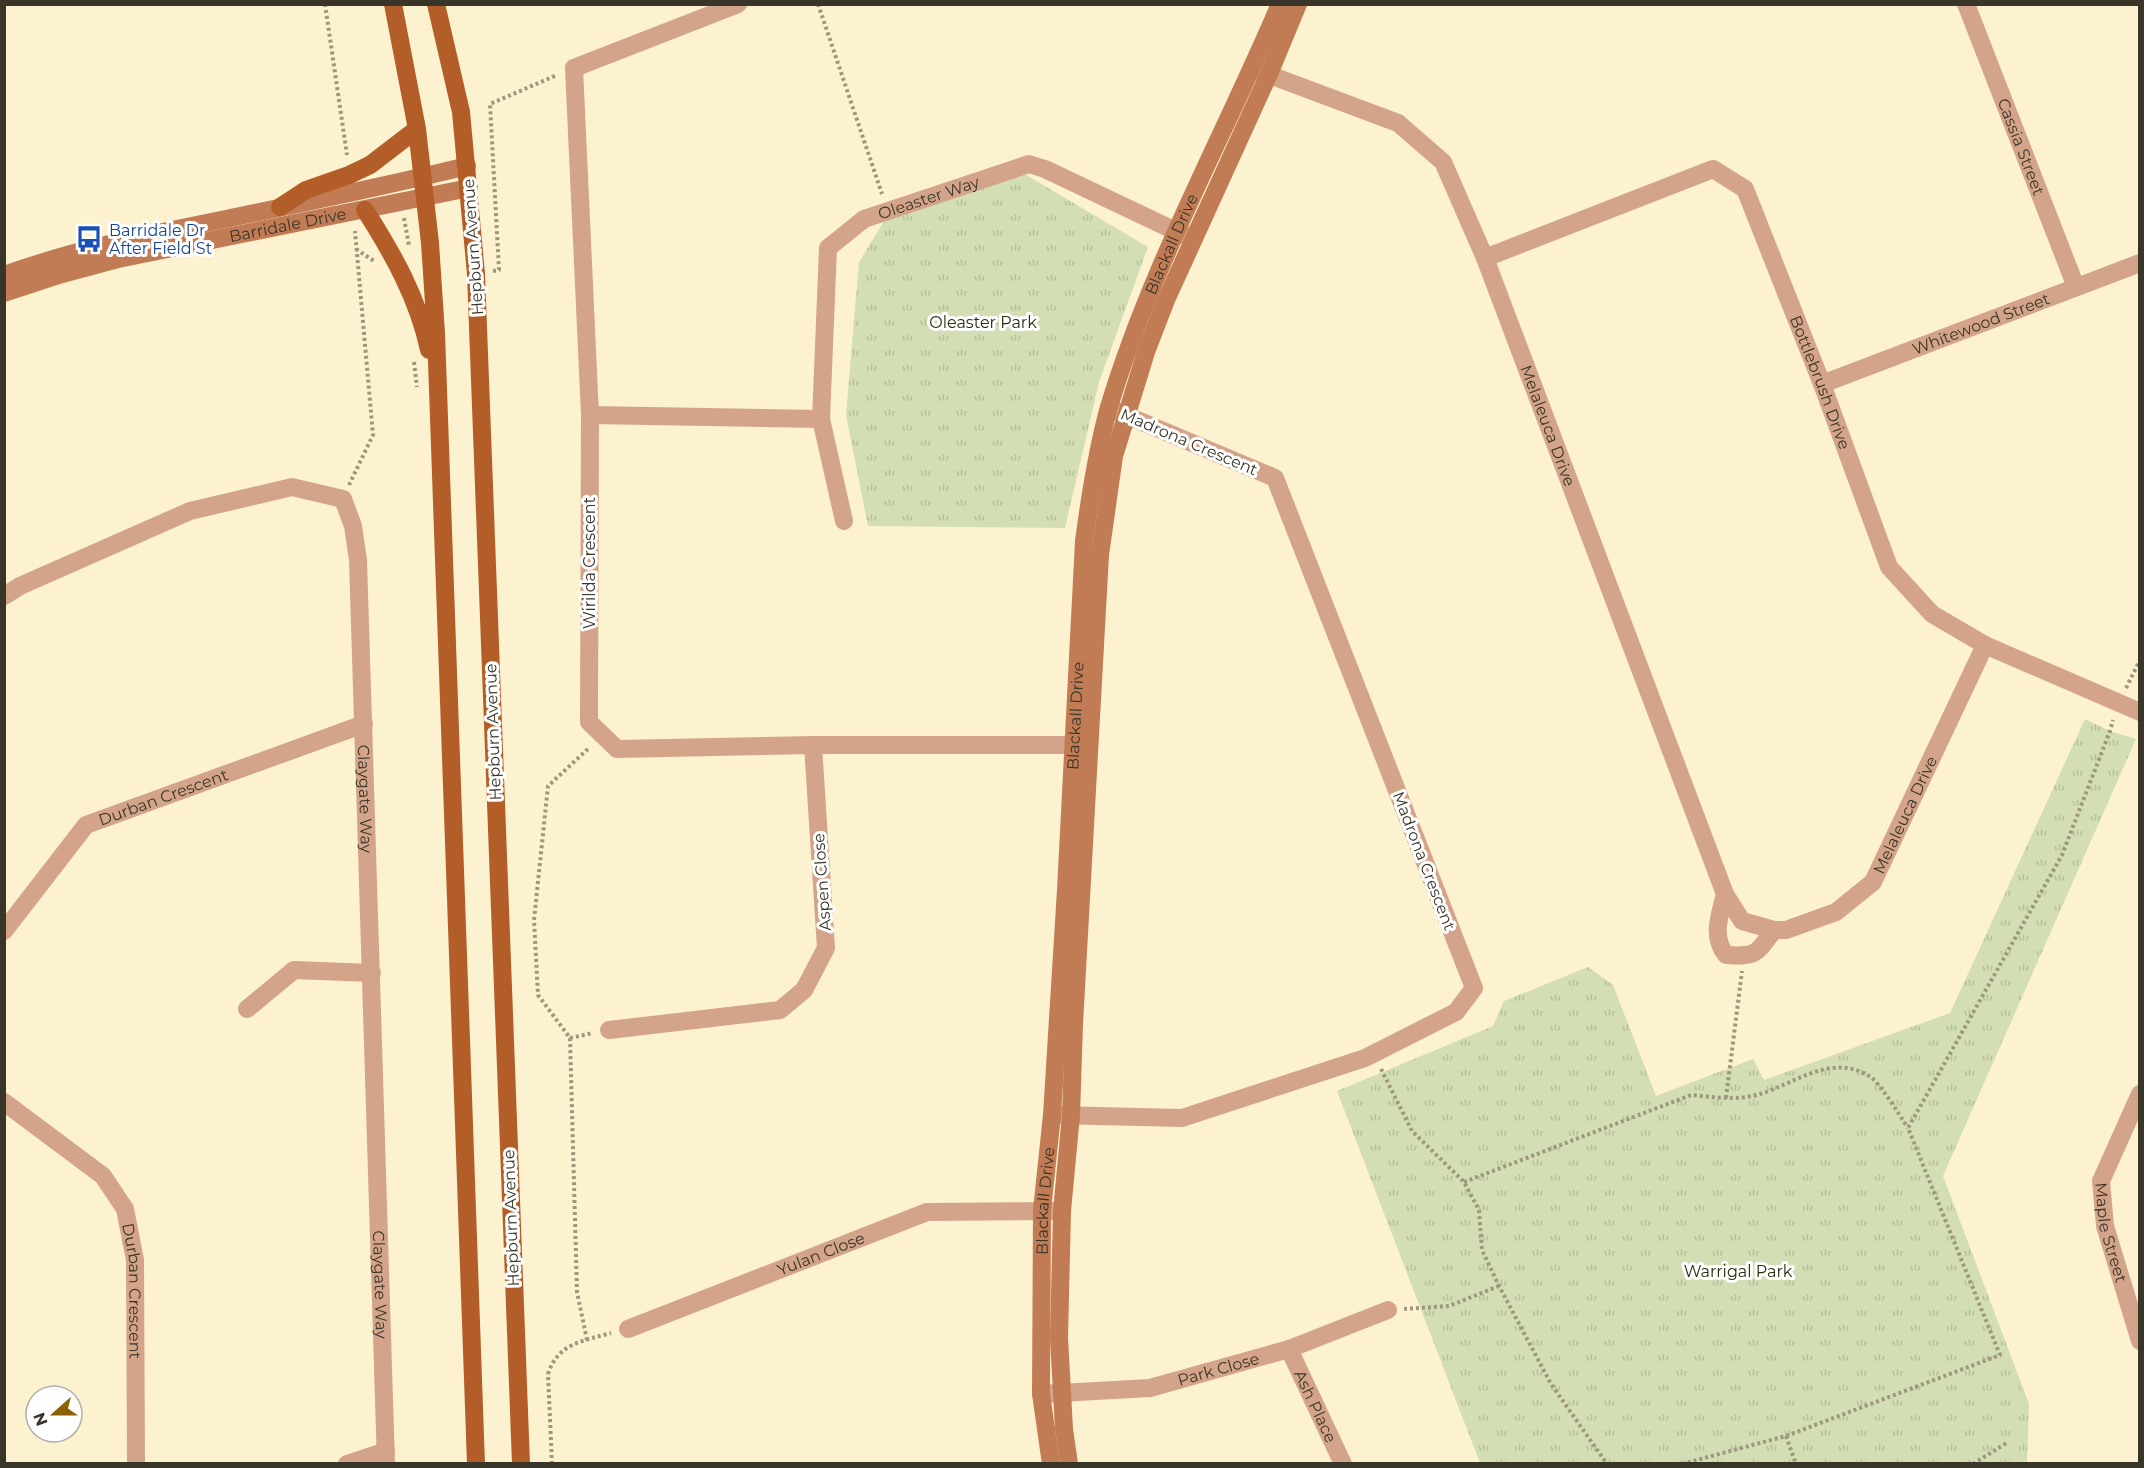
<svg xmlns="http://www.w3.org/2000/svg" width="2144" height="1468" font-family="Montserrat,sans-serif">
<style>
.grass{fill:url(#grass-tufts)}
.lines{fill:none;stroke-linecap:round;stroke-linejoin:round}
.path{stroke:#9e977f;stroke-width:4;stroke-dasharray:3 3;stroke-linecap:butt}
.street{stroke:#d4a48a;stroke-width:18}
.secondary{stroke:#c27c55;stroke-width:18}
.primary{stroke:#b35e29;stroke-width:18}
.labels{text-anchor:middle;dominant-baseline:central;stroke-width:6;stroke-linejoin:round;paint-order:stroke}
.street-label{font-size:16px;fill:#393528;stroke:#fff}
.transit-label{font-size:16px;fill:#164399;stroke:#fff;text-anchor:start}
.park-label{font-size:16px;fill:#272d10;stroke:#fff}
</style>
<defs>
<pattern id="grass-tufts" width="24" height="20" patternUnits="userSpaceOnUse" patternTransform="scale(1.5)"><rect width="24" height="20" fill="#d3deb4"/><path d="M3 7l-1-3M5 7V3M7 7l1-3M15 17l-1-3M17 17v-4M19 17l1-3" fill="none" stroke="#b6bf9b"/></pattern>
</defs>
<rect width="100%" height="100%" fill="#fcf2d0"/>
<!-- grass -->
<path class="grass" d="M 1023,173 L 1148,247 L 1099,382 L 1065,528 L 868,526 L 846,415 L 859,262 L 886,218 Z
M 2085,719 L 2110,731 L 2136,739 L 1943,1176 L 2029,1404 L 2027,1463 L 1480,1463 L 1337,1091 L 1493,1026 L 1504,1001 L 1588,967 L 1613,985 L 1656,1096 L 1753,1059 L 1764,1080 L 1950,1013 Z"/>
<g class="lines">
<!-- path -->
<path class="path" d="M 325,4 L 347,155
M 818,4 L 882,194
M 404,218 L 409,246
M 356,249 L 374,261
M 493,271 L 499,270 L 490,104 L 557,75
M 414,362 L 417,387
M 349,485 L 373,435 L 355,231
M 2126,688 L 2140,660
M 570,1038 L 593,1033
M 1381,1069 L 1412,1131 L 1464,1182 L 1479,1210 L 1482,1250 L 1499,1286 L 1551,1384 L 1607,1464
M 1726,1098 L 1742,971
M 1464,1182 L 1691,1095 C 1713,1097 1738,1101 1760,1094 C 1796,1083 1831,1053 1869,1076 C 1879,1081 1900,1116 1908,1128
M 1404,1309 L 1449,1306 L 1499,1286
M 587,1340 L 577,1292 L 570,1038 L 538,995 L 534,920 L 548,786 L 590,747
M 1786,1436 L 1796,1464
M 552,1464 L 548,1374 C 558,1343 583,1341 611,1333
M 1682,1464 L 1786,1436 L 2000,1355 L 1908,1128 L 2062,855 L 2110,731 L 2113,720
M 1973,1464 L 2008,1442"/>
<!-- street -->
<g class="street">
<path d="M 738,4 L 574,68 L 590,415 L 589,722 L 617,749 L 813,745 L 1074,745 L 1087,747"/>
<path id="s1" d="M 1966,4 L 2076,287"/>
<path id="s2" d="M 1256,70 L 1398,123 L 1443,162 L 1485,258 L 1725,894 L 1742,921 L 1774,930 L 1786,930 L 1836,912 L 1873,882 L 1985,645"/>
<path id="s3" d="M 1485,258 L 1713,169 L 1745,189 L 1822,384 L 1889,567 L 1932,614 L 1985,645 L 2140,712"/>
<path id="s4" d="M 1822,384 L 2140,263"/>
<path d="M 590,415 L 821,419"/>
<path id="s5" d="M 844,521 L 821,419 L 828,248 L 864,219 L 1029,164 L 1045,169 L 1190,238"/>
<path id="s6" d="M 4,596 L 20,586 L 190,511 L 292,487 L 343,499 L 353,526 L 358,560 L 386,1464"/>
<path d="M 1725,894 C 1720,915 1711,936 1726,955 C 1757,957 1756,954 1774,930"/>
<path id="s7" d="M 4,931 L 86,825 L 364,724"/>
<path d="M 247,1009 L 294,970 L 372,973"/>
<path d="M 609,1030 L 780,1010 L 804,990 L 826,948 L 813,745"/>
<path id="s8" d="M 2140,1094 L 2101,1181 L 2105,1226 L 2140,1341"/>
<path id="s9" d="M 4,1102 L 103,1176 L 125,1209 L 135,1260 L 136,1464"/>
<path d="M 1056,1115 L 1182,1118 L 1365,1058 L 1456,1012 L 1474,988 L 1275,478 L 1109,408"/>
<path id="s10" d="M 628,1329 L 927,1212 L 1062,1211"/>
<path id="s11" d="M 1289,1349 L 1343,1464"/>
<path id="s12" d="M 1041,1394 L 1150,1388 L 1289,1349 L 1388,1310"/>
<path d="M 347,1464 L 386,1451"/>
</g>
<!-- secondary -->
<g class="secondary">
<path d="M 4,275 C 77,249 151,234 226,219 C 306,202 387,186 467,166"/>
<path id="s13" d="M 4,293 L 62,274 L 118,259 L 469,188"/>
<path id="s14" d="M 1051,1464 L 1041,1394 L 1042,1210 L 1052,1115 L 1066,890 L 1084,541 C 1090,496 1097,450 1109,407 C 1151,267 1223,138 1280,4"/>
<path d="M 1069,1464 L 1064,1429 L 1059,1338 L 1062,1211 L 1071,1115 L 1074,1024 L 1100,555 L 1114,456 L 1146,352 L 1166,300 L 1269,74 L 1298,4"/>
</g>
<!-- primary -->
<path class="primary" d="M 393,4 L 417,129 L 430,243 L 436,333 L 476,1464
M 436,4 L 461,112 L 476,274 L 521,1464
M 280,207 L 306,190 L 349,175 L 370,165 L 417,129
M 365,210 C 393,254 418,298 429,350"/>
</g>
<!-- icons -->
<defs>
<symbol id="bus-bare" viewBox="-9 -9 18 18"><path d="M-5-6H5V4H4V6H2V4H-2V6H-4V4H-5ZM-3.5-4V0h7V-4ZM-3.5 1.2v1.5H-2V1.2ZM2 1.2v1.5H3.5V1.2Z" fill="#1a4fb4" stroke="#fff" stroke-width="2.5" paint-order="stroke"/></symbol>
</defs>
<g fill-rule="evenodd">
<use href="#bus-bare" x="70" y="220" width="38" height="38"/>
</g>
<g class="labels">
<!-- street labels -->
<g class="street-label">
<text stroke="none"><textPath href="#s1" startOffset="153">Cassia Street</textPath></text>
<text stroke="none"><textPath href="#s5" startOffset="390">Oleaster Way</textPath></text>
<text stroke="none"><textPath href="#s13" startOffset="292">Barridale Drive</textPath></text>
<text stroke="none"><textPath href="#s14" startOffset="1236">Blackall Drive</textPath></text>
<text transform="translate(473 247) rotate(-94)">Hepburn Avenue</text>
<text stroke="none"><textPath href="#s4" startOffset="170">Whitewood Street</textPath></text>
<text stroke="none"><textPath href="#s3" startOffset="490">Bottlebrush Drive</textPath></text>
<text stroke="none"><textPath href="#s2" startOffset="495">Melaleuca Drive</textPath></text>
<text transform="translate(1189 442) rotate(23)">Madrona Crescent</text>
<text transform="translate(589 563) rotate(-90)">Wirilda Crescent</text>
<text stroke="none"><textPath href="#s14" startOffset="750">Blackall Drive</textPath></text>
<text transform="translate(493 732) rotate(-92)">Hepburn Avenue</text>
<text stroke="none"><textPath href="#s7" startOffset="216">Durban Crescent</textPath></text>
<text stroke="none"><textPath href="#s6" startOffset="664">Claygate Way</textPath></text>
<text stroke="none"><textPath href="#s2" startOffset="1248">Melaleuca Drive</textPath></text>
<text transform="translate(1424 861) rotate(69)">Madrona Crescent</text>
<text transform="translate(822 882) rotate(-94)">Aspen Close</text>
<text stroke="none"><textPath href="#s14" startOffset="264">Blackall Drive</textPath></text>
<text transform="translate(511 1218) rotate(-92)">Hepburn Avenue</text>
<text stroke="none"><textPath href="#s8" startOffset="148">Maple Street</textPath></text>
<text stroke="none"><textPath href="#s10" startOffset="207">Yulan Close</textPath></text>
<text stroke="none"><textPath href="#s6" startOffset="1150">Claygate Way</textPath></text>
<text stroke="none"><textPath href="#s9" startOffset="246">Durban Crescent</textPath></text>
<text stroke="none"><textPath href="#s12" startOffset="180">Park Close</textPath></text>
<text stroke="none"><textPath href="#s11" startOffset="63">Ash Place</textPath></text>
</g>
<!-- transit labels -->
<g class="transit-label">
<text x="109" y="230">Barridale Dr<tspan x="109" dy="18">After Field St</tspan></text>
</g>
<!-- park labels -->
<g class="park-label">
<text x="983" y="322">Oleaster Park</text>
<text x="1738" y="1271">Warrigal Park</text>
</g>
</g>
<!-- border -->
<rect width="2144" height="1468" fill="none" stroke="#393528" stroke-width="12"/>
<!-- north arrow -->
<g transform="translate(54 1414) rotate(249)"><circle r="28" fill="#ffffff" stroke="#b0aea9" stroke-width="1.5"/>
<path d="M0-4.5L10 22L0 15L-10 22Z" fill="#8d6005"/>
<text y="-9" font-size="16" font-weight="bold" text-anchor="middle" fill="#393528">N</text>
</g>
</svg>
